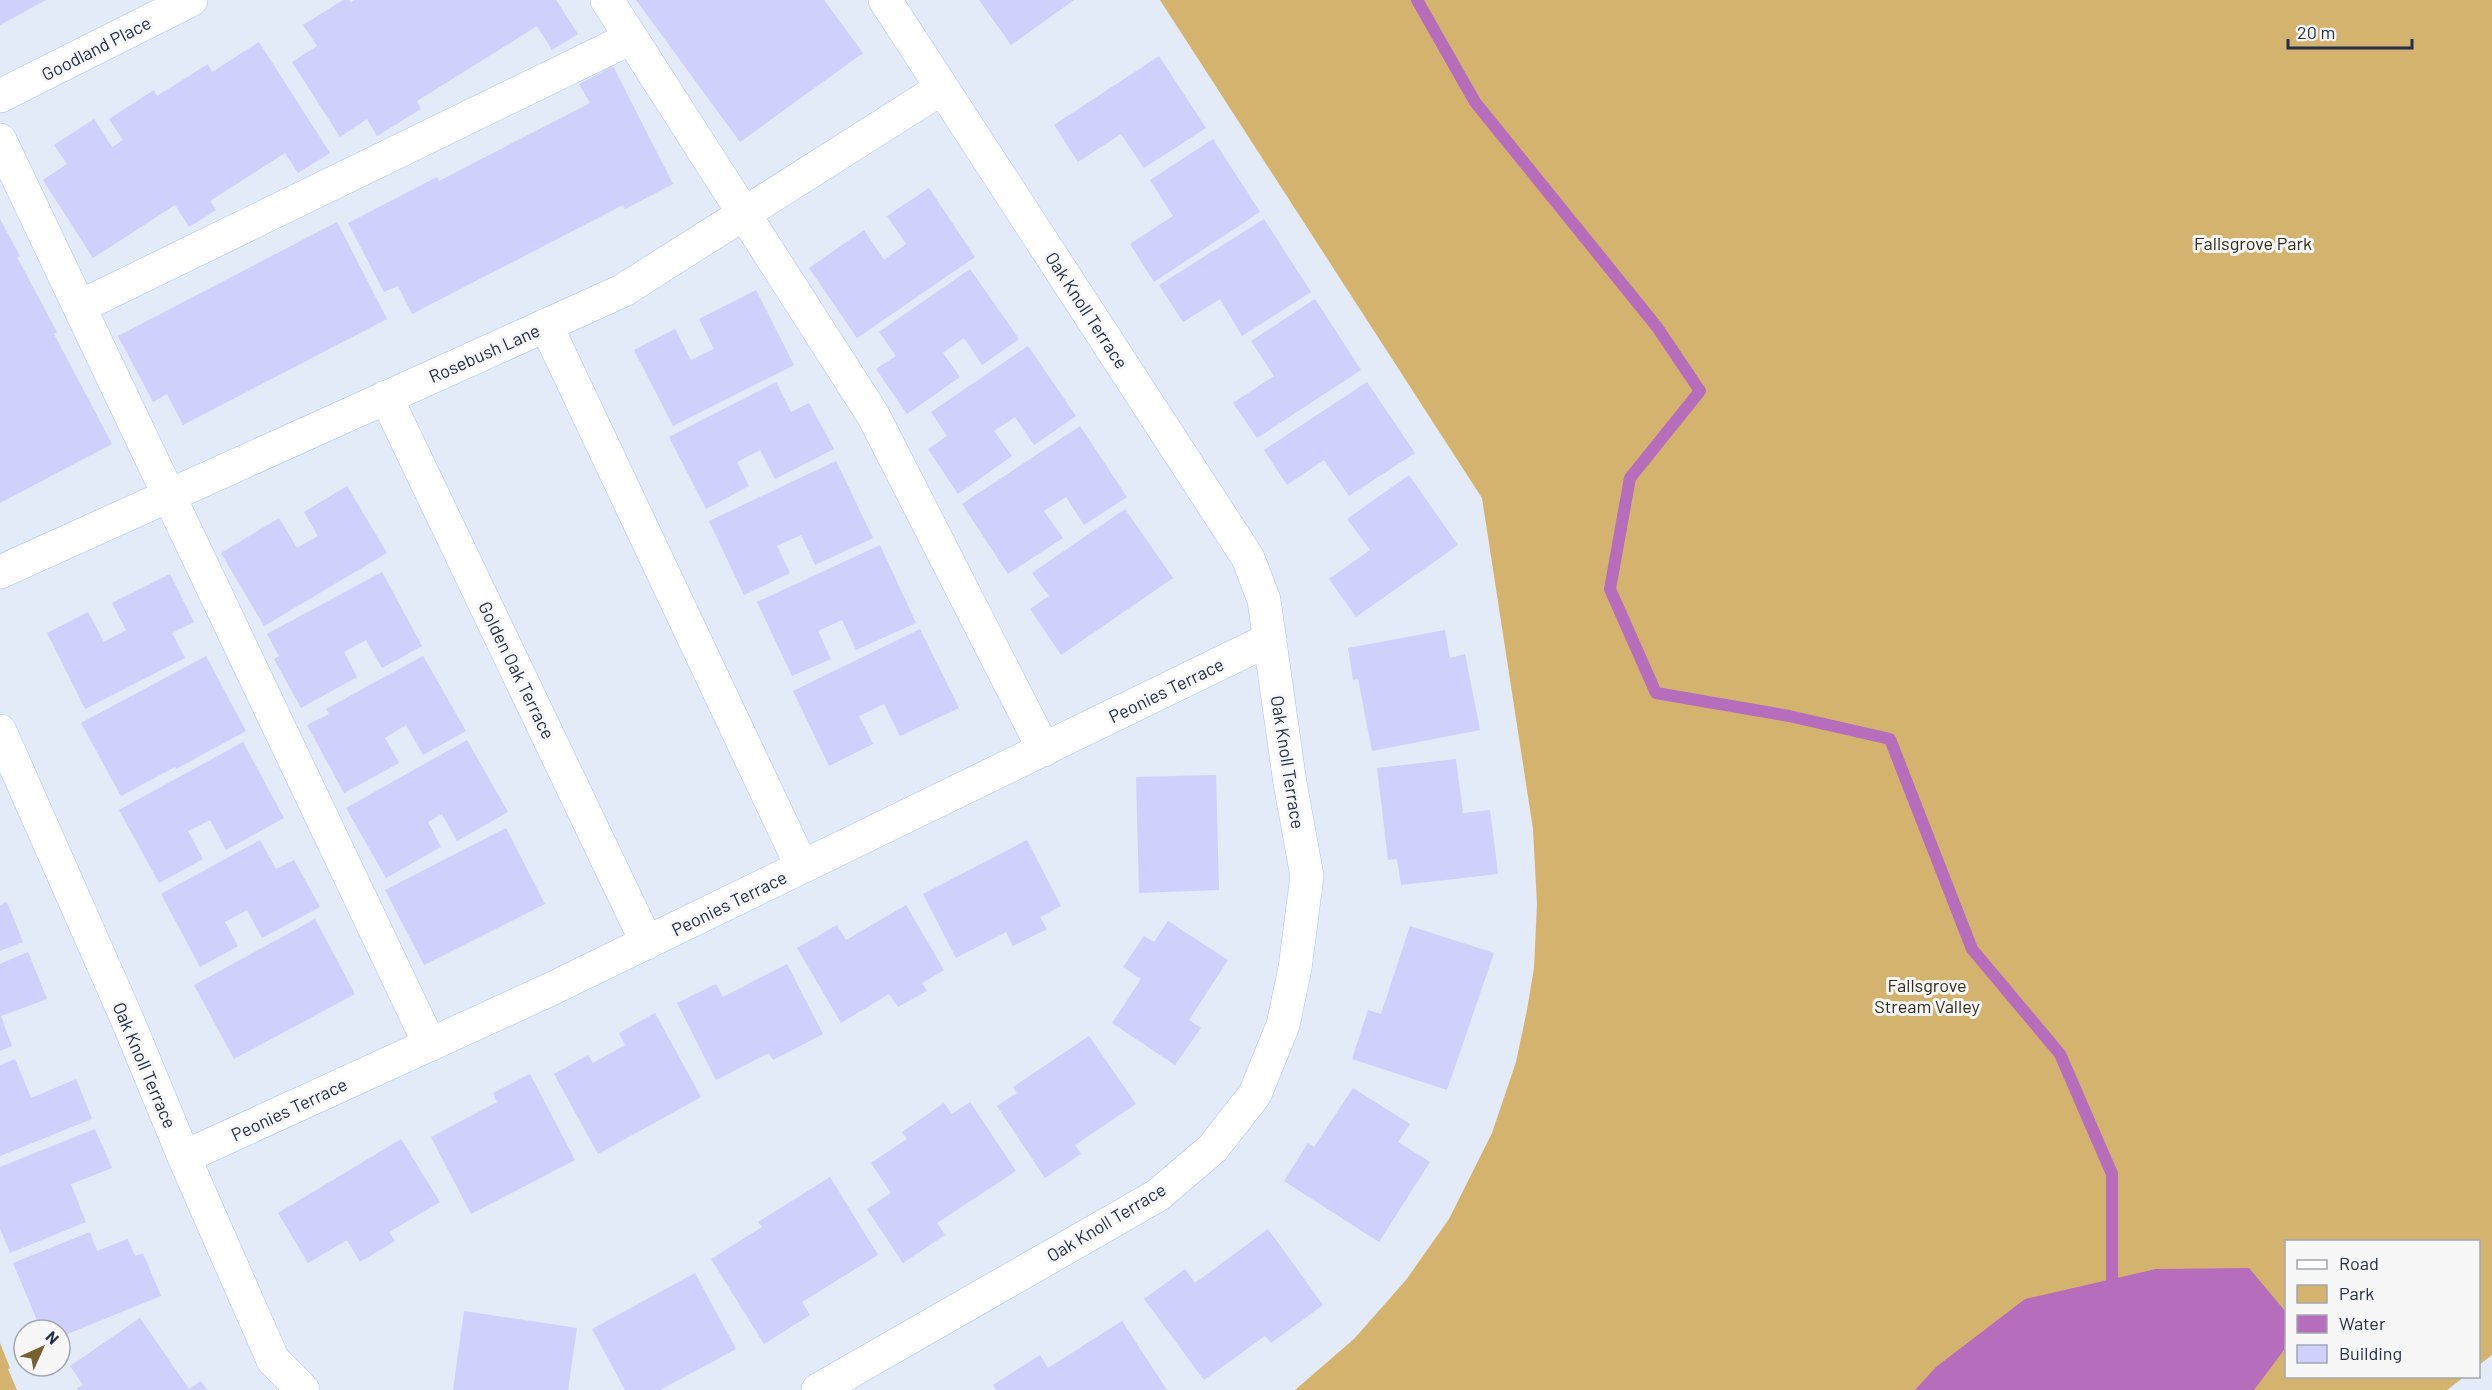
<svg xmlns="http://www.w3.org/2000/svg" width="2492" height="1390" font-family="Barlow,sans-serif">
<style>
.green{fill:#d4b36e}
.water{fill:#b66dbb}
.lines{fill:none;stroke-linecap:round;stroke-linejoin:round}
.stream{stroke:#b66dbb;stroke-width:12}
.building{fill:#cfd0fc}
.minor-casing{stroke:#a8c2f8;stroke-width:34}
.minor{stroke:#fff;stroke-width:33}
.labels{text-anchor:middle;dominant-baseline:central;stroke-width:6;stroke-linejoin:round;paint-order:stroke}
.street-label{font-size:18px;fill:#222f49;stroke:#f7f7f7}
.park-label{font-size:18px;fill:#332a17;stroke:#f7f7f7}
</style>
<rect width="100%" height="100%" fill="#e3eaf8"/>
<!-- green -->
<path class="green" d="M 1160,0 L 2492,0 L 2492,1355 L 2479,1365 L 2478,1242 L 2286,1242 L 2286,1376 L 2464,1377 L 2447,1390 L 1295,1390 L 1354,1339 L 1406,1280 L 1449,1219 L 1492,1133 L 1516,1062 L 1527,1010 L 1534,968 L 1537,904 L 1533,829 L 1482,498 Z
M 0,1343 L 10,1368 L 8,1369 L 17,1390 L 0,1390 Z"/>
<!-- water -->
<path class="water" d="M 2249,1268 L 2286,1312 L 2284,1350 L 2254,1390 L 1915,1390 L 1936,1367 L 2025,1299 L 2156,1269 Z"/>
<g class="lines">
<!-- stream -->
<path class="stream" d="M 1417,0 L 1475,102 L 1657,327 L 1700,391 L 1630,478 L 1610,589 L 1656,693 L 1789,716 L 1890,739 L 1972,949 L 2060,1054 L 2112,1174 L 2112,1279"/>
</g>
<!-- building -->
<path class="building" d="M 0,0 L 46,0 L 0,25 Z
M 343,0 L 349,0 L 351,3 L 355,0 L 556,0 L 578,34 L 552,50 L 537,26 L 417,101 L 421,109 L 377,136 L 367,119 L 340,137 L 292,62 L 317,46 L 303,25 Z
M 636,0 L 824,0 L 863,53 L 740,142 Z
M 979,0 L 1074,0 L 1011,45 Z
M 259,42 L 330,153 L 298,173 L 285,153 L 210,201 L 216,210 L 189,227 L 175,205 L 93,258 L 43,180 L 67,164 L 54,145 L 94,119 L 112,147 L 123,140 L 109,119 L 154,90 L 157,96 L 208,64 L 212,72 Z
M 1159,56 L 1206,128 L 1144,168 L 1121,134 L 1078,162 L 1054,125 Z
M 613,66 L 673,184 L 625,209 L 623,205 L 412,314 L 398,286 L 384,292 L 348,223 L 437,177 L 439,181 L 590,103 L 579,84 Z
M 1213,139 L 1260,212 L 1154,282 L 1130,244 L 1173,216 L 1150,180 Z
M 929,188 L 975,257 L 857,338 L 809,268 L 864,230 L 884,260 L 906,244 L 887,216 Z
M 0,219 L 20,256 L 17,257 L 57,332 L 54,334 L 112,444 L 0,503 Z
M 1264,219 L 1311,292 L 1242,336 L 1220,299 L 1183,322 L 1159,285 Z
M 337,222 L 387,319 L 183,425 L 167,394 L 153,402 L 118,336 Z
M 970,269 L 1019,339 L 982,365 L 964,338 L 943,353 L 960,377 L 907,414 L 876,369 L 896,356 L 879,332 Z
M 756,290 L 794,365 L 673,426 L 634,350 L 675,329 L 691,360 L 714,349 L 699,319 Z
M 1315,299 L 1361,370 L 1257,438 L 1233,403 L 1274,376 L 1251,341 Z
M 1028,346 L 1076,416 L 1034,445 L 1015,417 L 994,431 L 1012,456 L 958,494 L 928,449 L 947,436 L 931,412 Z
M 776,382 L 791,412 L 809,403 L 834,449 L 775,479 L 760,450 L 737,462 L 749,486 L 706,509 L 669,437 Z
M 1367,382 L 1415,453 L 1349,496 L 1324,460 L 1287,485 L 1264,450 Z
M 1080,426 L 1127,497 L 1084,525 L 1066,497 L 1044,511 L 1063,538 L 1008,574 L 962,504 Z
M 836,461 L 873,538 L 815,565 L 801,535 L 777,546 L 790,573 L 744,595 L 709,521 Z
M 1409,475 L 1458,545 L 1356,617 L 1329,579 L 1370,550 L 1347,519 Z
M 347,486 L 387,553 L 264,626 L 221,553 L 279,518 L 297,548 L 318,536 L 304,512 Z
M 1125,509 L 1173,578 L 1061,655 L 1030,609 L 1049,596 L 1032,573 Z
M 880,545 L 916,623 L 856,650 L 842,620 L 818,631 L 831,659 L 792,676 L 757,602 Z
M 382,572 L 422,646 L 382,668 L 366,640 L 344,652 L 357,677 L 301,708 L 274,659 L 279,656 L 267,634 Z
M 170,574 L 194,622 L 172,633 L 185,658 L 85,709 L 47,633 L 88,612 L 104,642 L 126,630 L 112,603 Z
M 920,629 L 959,708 L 900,736 L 884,704 L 859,716 L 873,744 L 829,766 L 793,691 Z
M 1445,630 L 1450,658 L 1465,654 L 1480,730 L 1372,751 L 1358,679 L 1353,680 L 1348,648 Z
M 206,656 L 246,731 L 176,769 L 175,767 L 121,796 L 81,723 Z
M 423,656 L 466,731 L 423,755 L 406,725 L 385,738 L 399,763 L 344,793 L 307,725 L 329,714 L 326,709 Z
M 467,740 L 508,812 L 457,841 L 442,814 L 428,822 L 441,847 L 386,878 L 346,808 Z
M 243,742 L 284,818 L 226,850 L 210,820 L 188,831 L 203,859 L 159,883 L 119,810 Z
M 1456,759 L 1463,813 L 1490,810 L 1498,874 L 1401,885 L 1397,859 L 1388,860 L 1377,768 Z
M 1216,775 L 1219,890 L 1139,893 L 1136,777 Z
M 506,828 L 545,904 L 424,965 L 385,890 Z
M 260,840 L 276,869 L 294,860 L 320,907 L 262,938 L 247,910 L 225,922 L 238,946 L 200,967 L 161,894 Z
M 1027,840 L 1061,906 L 1040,917 L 1047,929 L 1013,946 L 1006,932 L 956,958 L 923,894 Z
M 7,902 L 23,942 L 0,951 L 0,905 Z
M 906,905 L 944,970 L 922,983 L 927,991 L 898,1007 L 889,994 L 841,1023 L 797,948 L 837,925 L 846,940 Z
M 315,919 L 355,994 L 234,1059 L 194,985 Z
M 1168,921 L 1228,960 L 1189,1020 L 1201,1028 L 1175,1065 L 1112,1023 L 1141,979 L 1123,967 L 1144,936 L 1154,942 Z
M 1410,926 L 1494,953 L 1447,1090 L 1352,1059 L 1368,1010 L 1381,1014 Z
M 28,952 L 47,999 L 1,1016 L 12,1046 L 0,1051 L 0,964 Z
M 787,964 L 823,1034 L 773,1060 L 769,1053 L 716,1080 L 677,1003 L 716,984 L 723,997 Z
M 655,1013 L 701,1097 L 598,1154 L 554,1074 L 588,1055 L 593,1063 L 625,1045 L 619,1033 Z
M 1089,1036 L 1136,1104 L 1075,1145 L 1081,1154 L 1045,1178 L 997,1106 L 1017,1093 L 1013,1087 Z
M 15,1059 L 31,1098 L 76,1079 L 92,1119 L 0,1156 L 0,1065 Z
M 530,1074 L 575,1160 L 471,1214 L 431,1137 L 497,1102 L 493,1093 Z
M 1353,1088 L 1410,1124 L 1398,1142 L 1430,1162 L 1379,1242 L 1284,1181 L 1308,1143 L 1314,1147 Z
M 970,1102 L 1016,1171 L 937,1223 L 945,1235 L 903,1263 L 867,1209 L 891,1193 L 871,1163 L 907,1139 L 902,1132 L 944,1103 L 952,1114 Z
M 95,1129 L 112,1168 L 71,1184 L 86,1222 L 10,1253 L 0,1228 L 0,1167 Z
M 401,1139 L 440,1202 L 389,1232 L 395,1241 L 360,1262 L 347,1240 L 308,1263 L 278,1213 Z
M 830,1177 L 878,1255 L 802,1302 L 810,1315 L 764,1344 L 711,1259 L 762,1227 L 758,1222 Z
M 1268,1229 L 1323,1305 L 1271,1343 L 1265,1336 L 1204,1380 L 1144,1299 L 1185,1269 L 1195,1283 Z
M 90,1232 L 97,1251 L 128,1239 L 135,1256 L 143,1253 L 161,1296 L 60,1337 L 60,1330 L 41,1330 L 13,1263 Z
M 695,1273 L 736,1349 L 660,1390 L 625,1390 L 592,1329 Z
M 464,1311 L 577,1328 L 568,1390 L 453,1390 Z
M 140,1318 L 189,1389 L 201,1381 L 207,1390 L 78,1390 L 77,1388 L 83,1385 L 70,1366 Z
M 1122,1321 L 1167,1390 L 996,1390 L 993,1385 L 1040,1355 L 1048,1368 Z"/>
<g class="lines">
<defs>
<path id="minor" d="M 607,0 L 873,415 L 1044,750
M 0,96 L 191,0
M 0,140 L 430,1045
M 81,306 L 631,38
M 546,325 L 802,867
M 386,397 L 647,943
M 0,572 L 622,291 L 942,88
M 0,731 L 127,1019 L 184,1157 L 273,1360 L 303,1390
M 184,1157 L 549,990 L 1270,639
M 818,1390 L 1158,1195 L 1213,1148 L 1255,1094 L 1283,1025 L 1295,968 L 1307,876 L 1290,783 L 1264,600 L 1248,558 L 885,0"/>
</defs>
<!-- minor casing -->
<use href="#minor" class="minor-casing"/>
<!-- minor -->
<use href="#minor" class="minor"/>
</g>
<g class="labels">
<!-- street labels -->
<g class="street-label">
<text transform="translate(96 48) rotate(-27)">Goodland Place</text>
<text transform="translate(1087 310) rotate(57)">Oak Knoll Terrace</text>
<text transform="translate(484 353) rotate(-24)">Rosebush Lane</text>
<text transform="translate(517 670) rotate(64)">Golden Oak Terrace</text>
<text transform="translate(1166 690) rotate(-26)">Peonies Terrace</text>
<text transform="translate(1288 762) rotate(81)">Oak Knoll Terrace</text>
<text transform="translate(729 903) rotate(-26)">Peonies Terrace</text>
<text transform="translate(145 1065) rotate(67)">Oak Knoll Terrace</text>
<text transform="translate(289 1109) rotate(-25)">Peonies Terrace</text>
<text transform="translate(1106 1222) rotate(-31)">Oak Knoll Terrace</text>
</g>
<!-- park labels -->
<g class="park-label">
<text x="2253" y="243">Fallsgrove Park</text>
<text x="1927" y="985">Fallsgrove<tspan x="1927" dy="21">Stream Valley</tspan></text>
</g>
</g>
<!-- legend -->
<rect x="2285" y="1240" width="195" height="138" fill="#f7f7f7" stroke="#a2a7b1" stroke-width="1.5"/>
<rect x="2297" y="1260" width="30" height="9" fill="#ffffff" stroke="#a2a7b1" stroke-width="1.5"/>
<text x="2339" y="1270" font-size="18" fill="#222f49">Road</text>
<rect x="2297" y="1285" width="30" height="18" fill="#d4b36e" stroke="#a2a7b1" stroke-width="1.5"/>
<text x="2339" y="1300" font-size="18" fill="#222f49">Park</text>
<rect x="2297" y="1315" width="30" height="18" fill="#b66dbb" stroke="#a2a7b1" stroke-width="1.5"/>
<text x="2339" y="1330" font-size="18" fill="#222f49">Water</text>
<rect x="2297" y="1345" width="30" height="18" fill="#cfd0fc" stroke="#a2a7b1" stroke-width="1.5"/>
<text x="2339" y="1360" font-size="18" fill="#222f49">Building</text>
<!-- north arrow -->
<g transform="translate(42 1348) rotate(45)"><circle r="28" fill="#f7f7f7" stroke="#a2a7b1" stroke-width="1.5"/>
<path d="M0-4.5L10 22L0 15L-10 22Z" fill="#786131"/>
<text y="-9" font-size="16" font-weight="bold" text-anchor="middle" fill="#222f49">N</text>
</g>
<!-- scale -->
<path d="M2288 39v9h124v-9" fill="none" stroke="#222f49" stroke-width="3"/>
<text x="2297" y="39" font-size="18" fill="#222f49" stroke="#f7f7f7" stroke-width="4.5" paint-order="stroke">20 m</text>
</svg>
